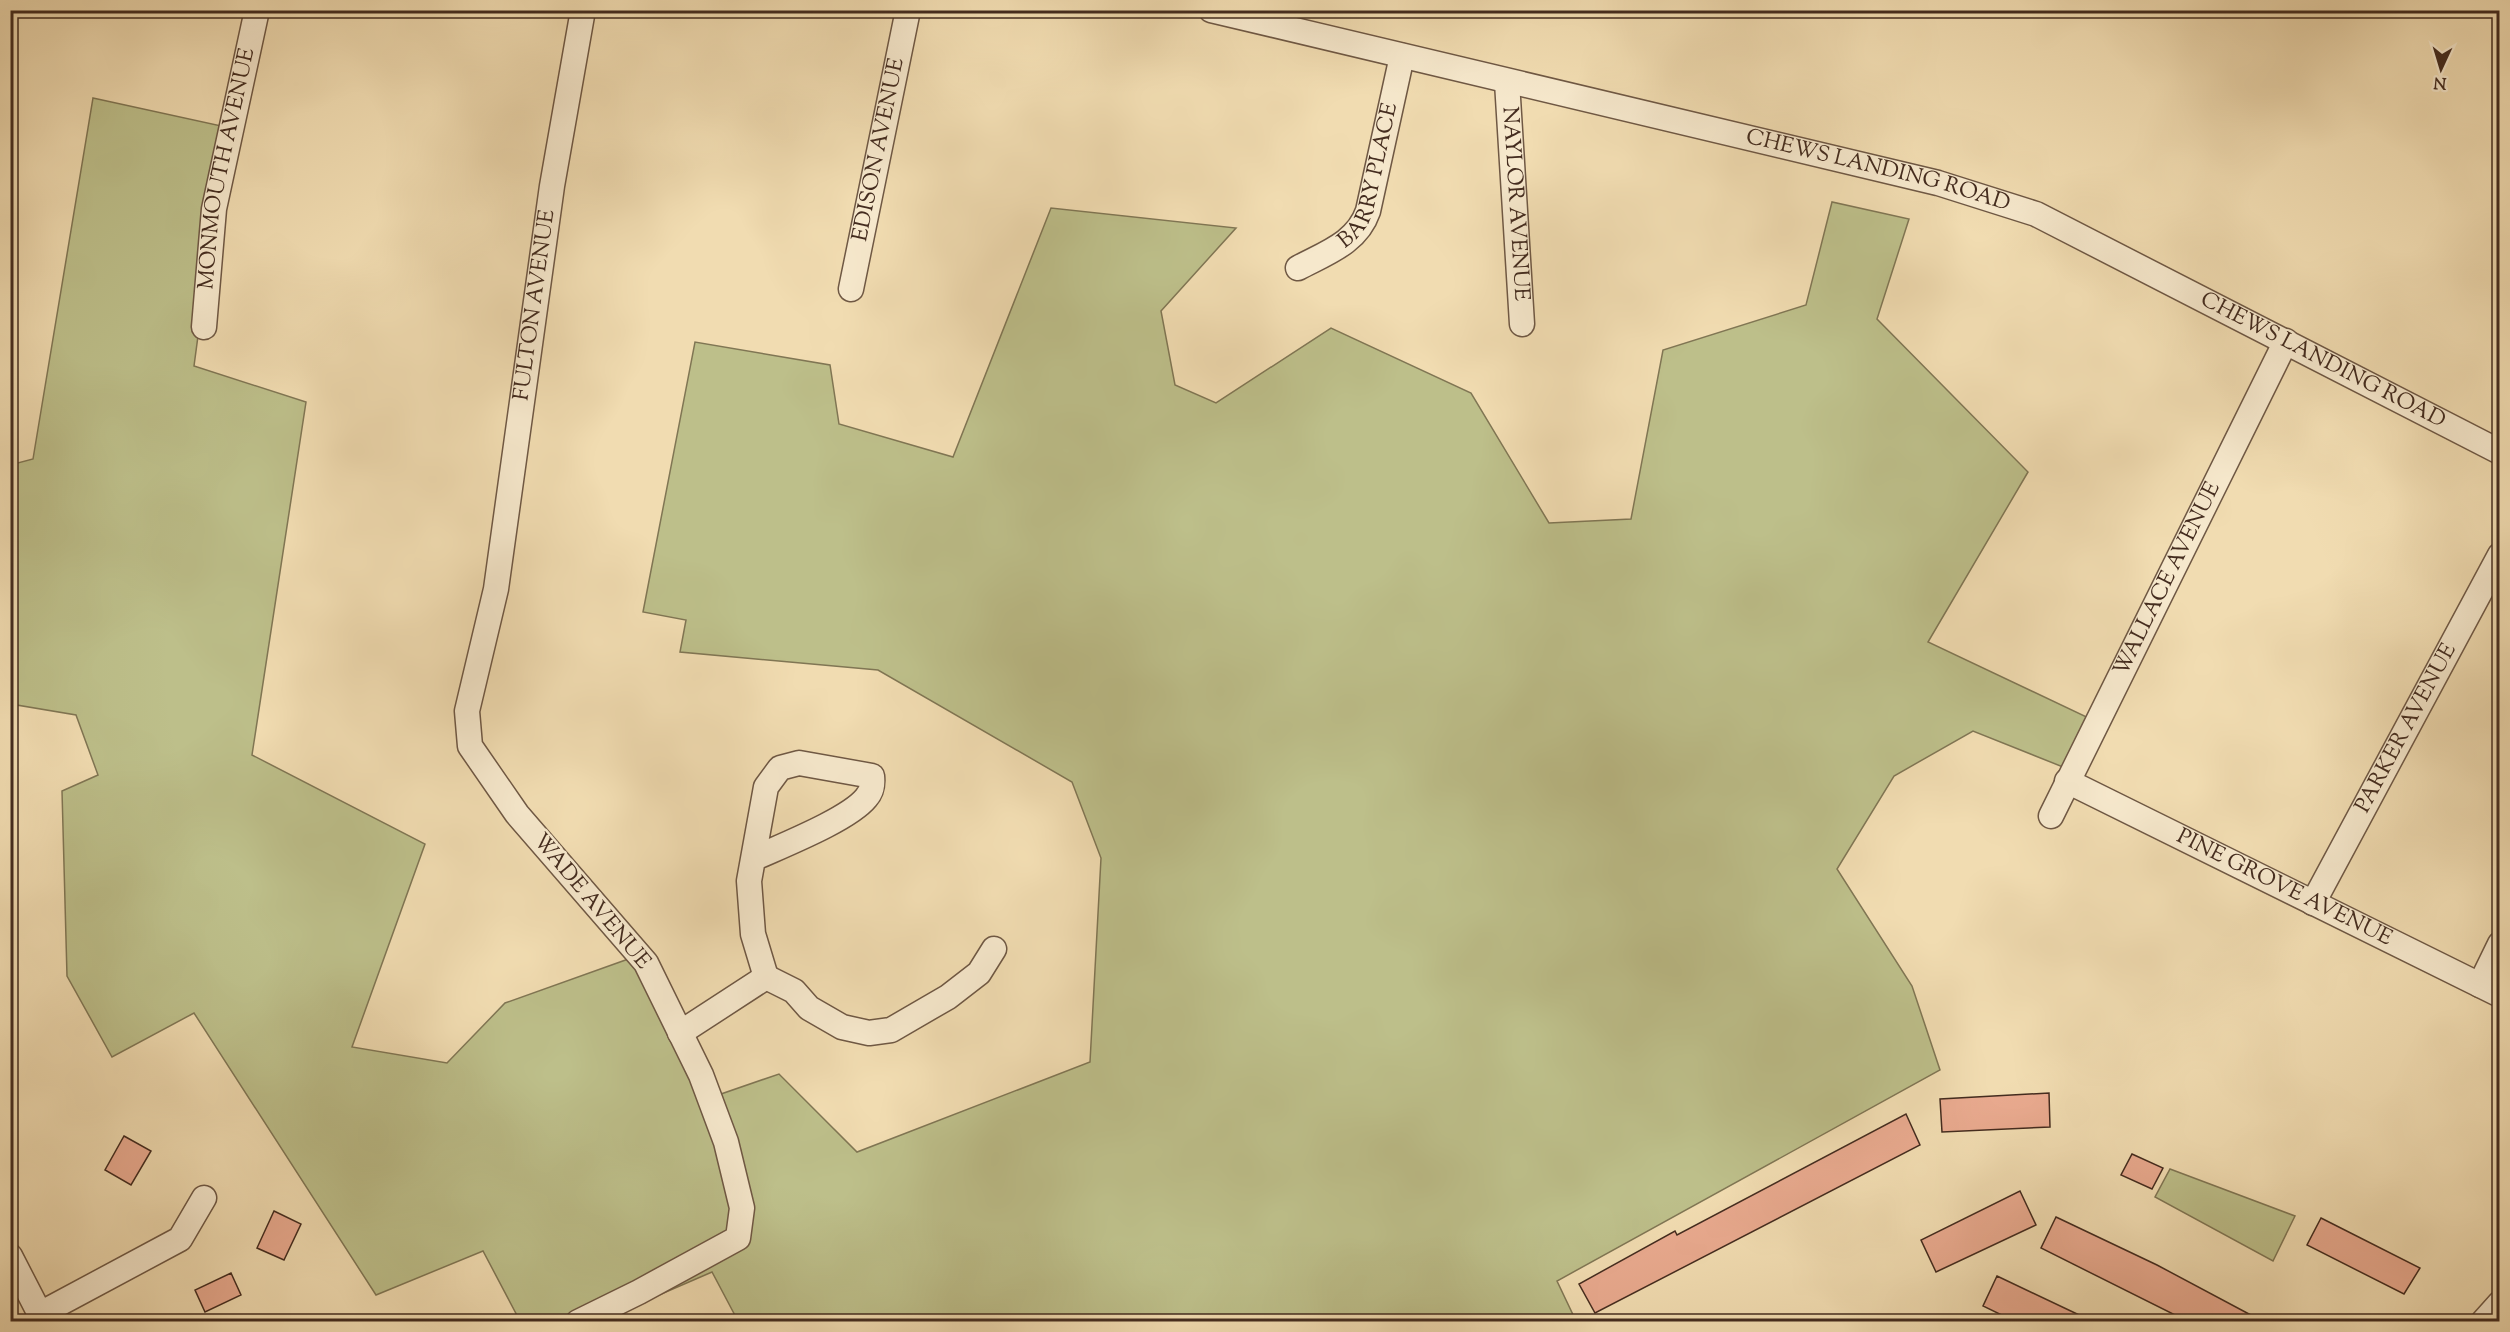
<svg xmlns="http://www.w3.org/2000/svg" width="2510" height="1332" font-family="'Sorts Mill Goudy',serif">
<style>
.green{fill:#bdbf8a;stroke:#807654;stroke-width:1.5}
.building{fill:#e9aa8f;stroke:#442c1f;stroke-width:1.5}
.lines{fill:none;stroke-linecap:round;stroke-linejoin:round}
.minor-casing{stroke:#6f5844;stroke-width:27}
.minor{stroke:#f6e8cc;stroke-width:24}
.labels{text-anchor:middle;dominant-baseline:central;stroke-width:5;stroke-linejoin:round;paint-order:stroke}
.street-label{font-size:22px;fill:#442c1f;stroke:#f6e8cc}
</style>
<rect width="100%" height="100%" fill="#f1dcb1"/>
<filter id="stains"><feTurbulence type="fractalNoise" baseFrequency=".00333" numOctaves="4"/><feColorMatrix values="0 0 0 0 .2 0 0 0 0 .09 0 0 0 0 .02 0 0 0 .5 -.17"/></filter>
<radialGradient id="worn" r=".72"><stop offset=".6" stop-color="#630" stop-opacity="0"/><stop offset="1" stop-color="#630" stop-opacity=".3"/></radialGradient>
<!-- green -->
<path class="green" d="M 93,98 L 226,127 L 194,366 L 306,402 L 252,755 L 425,844 L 352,1047 L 447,1063 L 505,1003 L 634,957 L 718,1095 L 779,1074 L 857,1152 L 1090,1062 L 1101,858 L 1072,782 L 878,670 L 680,652 L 686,620 L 643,612 L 695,342 L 830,365 L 839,424 L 953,457 L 1051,208 L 1236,228 L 1161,311 L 1175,385 L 1216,403 L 1331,328 L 1471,393 L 1549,523 L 1631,519 L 1663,350 L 1806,305 L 1832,202 L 1909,219 L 1877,319 L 2028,472 L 1928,642 L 2093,720 L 2068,769 L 1973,731 L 1894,776 L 1837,869 L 1912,986 L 1940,1070 L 1557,1281 L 1576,1321 L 738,1321 L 712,1272 L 599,1321 L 520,1321 L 483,1251 L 376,1295 L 194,1013 L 112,1057 L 67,976 L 62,791 L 98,775 L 76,715 L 11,704 L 10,465 L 33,459 Z
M 2170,1169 L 2295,1216 L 2273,1261 L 2155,1197 Z"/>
<!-- building -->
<path class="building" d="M 2049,1093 L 2050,1127 L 1942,1132 L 1940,1099 Z
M 1906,1114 L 1920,1145 L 1595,1313 L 1579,1284 L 1675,1231 L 1677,1235 Z
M 124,1136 L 151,1151 L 131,1185 L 105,1170 Z
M 2132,1154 L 2163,1168 L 2152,1189 L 2121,1175 Z
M 2020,1191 L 2036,1225 L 1936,1272 L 1921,1240 Z
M 274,1211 L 301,1224 L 284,1260 L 257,1248 Z
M 2056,1217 L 2157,1265 L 2264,1322 L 2189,1322 L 2041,1248 Z
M 2321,1218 L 2420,1268 L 2404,1294 L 2307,1245 Z
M 231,1273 L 241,1295 L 205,1312 L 195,1290 Z
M 1997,1276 L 2094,1322 L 2016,1322 L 1983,1306 Z"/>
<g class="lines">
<defs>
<g id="minor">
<path id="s1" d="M 1211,10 L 1938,183 L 2036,214 L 2500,452"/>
<path id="s2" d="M 1507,82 L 1522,324"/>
<path id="s3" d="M 1298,268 C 1326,253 1357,243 1368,211 L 1402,56"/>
<path id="s4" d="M 851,289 L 908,10"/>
<path id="s5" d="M 204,327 L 214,209 L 257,10"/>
<path id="s6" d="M 2067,781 L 2500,995"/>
<path id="s7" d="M 2051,816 L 2286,341"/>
<path d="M 753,859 C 781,846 848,820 866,798 C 872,791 873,785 872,776 L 799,763 L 780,768 L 766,787 L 749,881 L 753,934 L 766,977"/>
<path id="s8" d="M 2313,903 L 2500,555"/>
<path d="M 766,977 L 794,991 L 809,1008 L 842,1027 L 869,1033 L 891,1030 L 948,997 L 979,973 L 994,949"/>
<path d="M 2480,985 L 2500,944"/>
<path d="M 680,1033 L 766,977"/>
<path d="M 10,1256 L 44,1322"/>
<path d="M 40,1314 L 180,1239 L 204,1198"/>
<path id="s9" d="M 578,1322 L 639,1292 L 738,1238 L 742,1208 L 726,1142 L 701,1075 L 646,963 L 517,814 L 470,746 L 467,711 L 496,589 L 552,186 L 583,10"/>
<path d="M 2483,1322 L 2500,1303"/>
</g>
</defs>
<!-- minor casing -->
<use href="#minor" class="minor-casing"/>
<!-- minor -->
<use href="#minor" class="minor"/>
</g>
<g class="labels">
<!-- street labels -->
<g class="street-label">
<text stroke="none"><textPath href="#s4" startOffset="142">EDISON AVENUE</textPath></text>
<text stroke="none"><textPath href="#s5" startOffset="160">MONMOUTH AVENUE</textPath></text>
<text stroke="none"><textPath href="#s3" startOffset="126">BARRY PLACE</textPath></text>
<text stroke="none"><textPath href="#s1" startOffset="686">CHEWS LANDING ROAD</textPath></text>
<text stroke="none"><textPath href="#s2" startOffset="122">NAYLOR AVENUE</textPath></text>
<text stroke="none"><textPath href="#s9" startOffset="1202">FULTON AVENUE</textPath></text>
<text stroke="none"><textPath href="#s1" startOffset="1172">CHEWS LANDING ROAD</textPath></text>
<text stroke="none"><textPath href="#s7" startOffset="264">WALLACE AVENUE</textPath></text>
<text stroke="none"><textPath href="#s8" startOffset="198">PARKER AVENUE</textPath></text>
<text stroke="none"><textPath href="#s6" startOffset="242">PINE GROVE AVENUE</textPath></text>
<text transform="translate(591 902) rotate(50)">WADE AVENUE</text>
</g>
</g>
<!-- margin -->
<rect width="2510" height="1332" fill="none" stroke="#f1dcb1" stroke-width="36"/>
<rect x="12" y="12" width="2486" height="1308" fill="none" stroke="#442c1f" stroke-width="3"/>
<rect x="18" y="18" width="2474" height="1296" fill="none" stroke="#442c1f" stroke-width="1.5"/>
<!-- north arrow -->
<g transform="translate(2441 69) rotate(184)" stroke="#f6e8cc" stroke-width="4.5" paint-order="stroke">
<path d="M0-4.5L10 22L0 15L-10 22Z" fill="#442c1f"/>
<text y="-9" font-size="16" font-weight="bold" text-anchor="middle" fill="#442c1f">N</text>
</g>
<rect width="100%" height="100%" filter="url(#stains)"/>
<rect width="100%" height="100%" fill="url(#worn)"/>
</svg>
